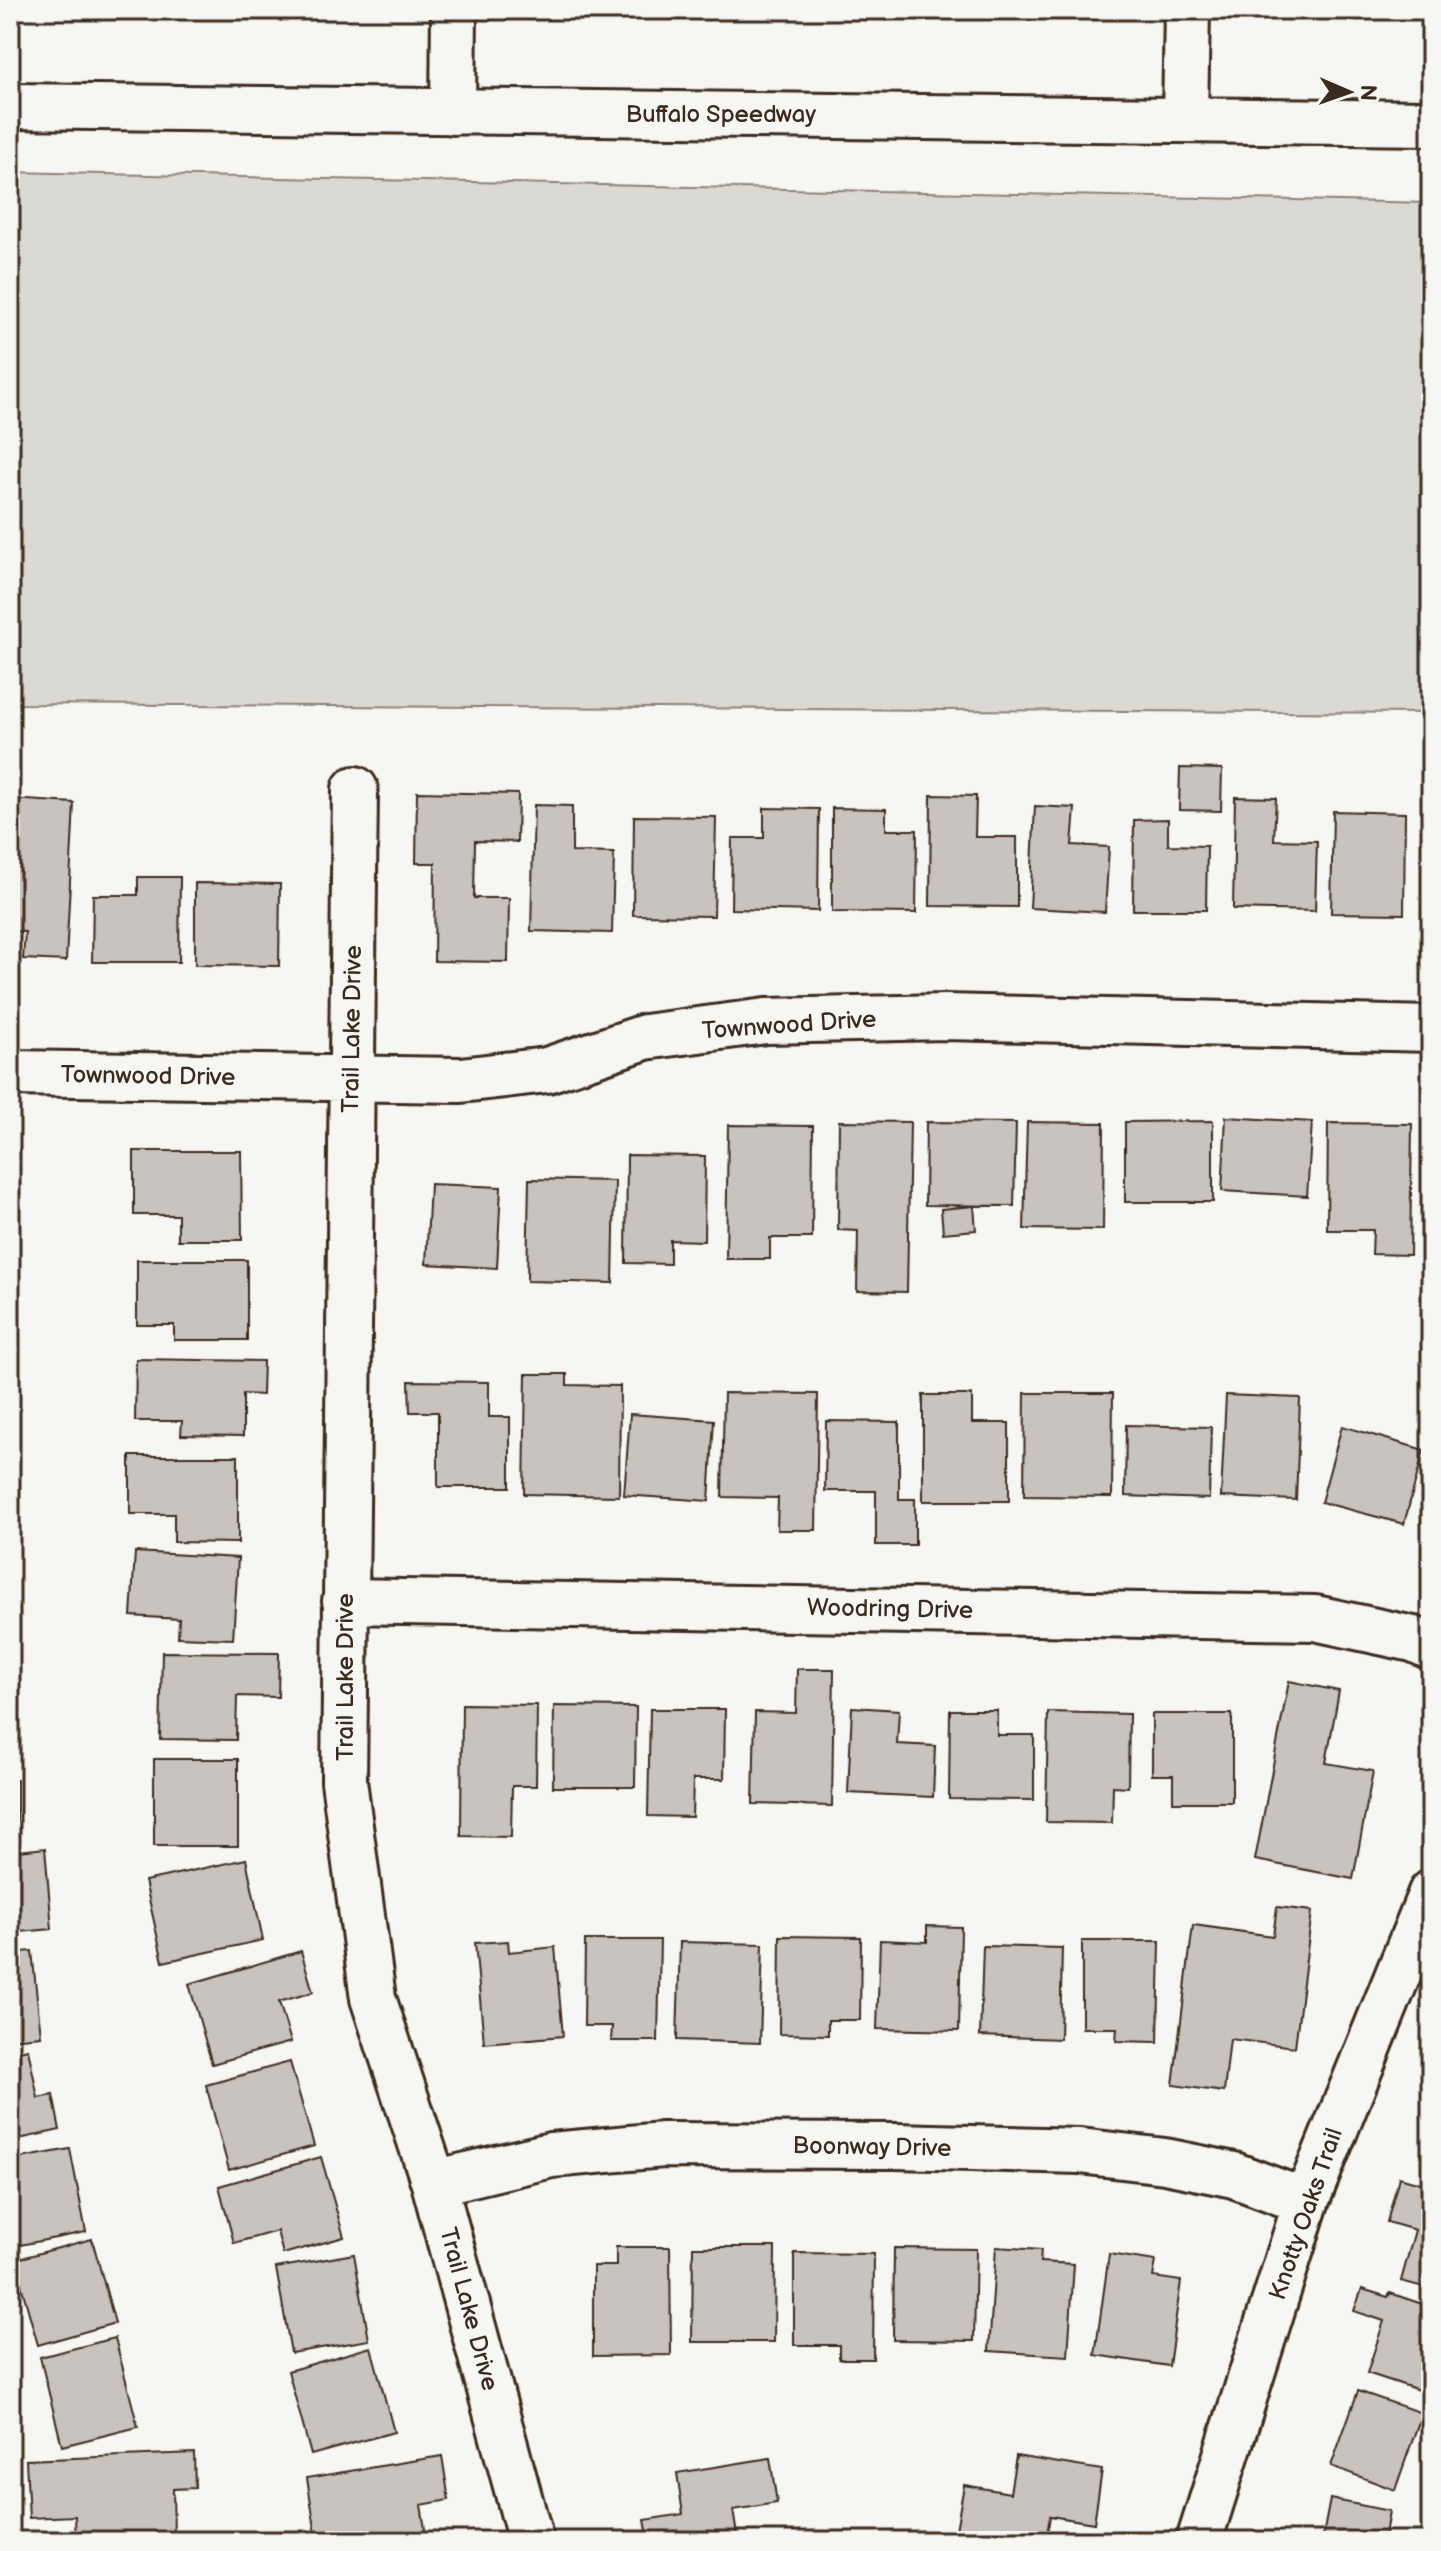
<svg xmlns="http://www.w3.org/2000/svg" width="1441" height="2551" font-family="'Balsamiq Sans',sans-serif">
<style>
.green{fill:#dad9d3;stroke:#8a8278;stroke-width:2}
.building{fill:#c8c3be;stroke:#3b2a1e;stroke-width:2}
.lines{fill:none;stroke-linecap:round;stroke-linejoin:round}
.street-casing{stroke:#3b2a1e;stroke-width:50}
.secondary-casing{stroke:#3b2a1e;stroke-width:50}
.street{stroke:#f6f6f2;stroke-width:44}
.secondary{stroke:#f6f6f2;stroke-width:44}
.labels{text-anchor:middle;dominant-baseline:central;stroke-width:6;stroke-linejoin:round;paint-order:stroke}
.street-label{font-size:24px;fill:#3b2a1e;stroke:#f6f6f2}
</style>
<rect width="100%" height="100%" fill="#f6f6f2"/>
<filter id="ink" filterUnits="userSpaceOnUse"><feTurbulence type="fractalNoise" baseFrequency=".0125" numOctaves="2"/><feDisplacementMap in="SourceGraphic" scale="16" xChannelSelector="R" yChannelSelector="G"/><feConvolveMatrix kernelMatrix="1 2 1 2 8 2 1 2 1" color-interpolation-filters="sRGB"/></filter>
<g filter="url(#ink)">
<!-- green -->
<path class="green" d="M 10,172 L 1431,203 L 1431,713 L 10,704 Z"/>
<!-- building -->
<path class="building" d="M 1180,768 L 1222,769 L 1221,811 L 1179,810 Z
M 417,792 L 518,794 L 517,842 L 475,841 L 474,898 L 509,898 L 508,962 L 434,961 L 435,863 L 416,863 Z
M 931,795 L 976,796 L 975,837 L 1017,837 L 1017,907 L 930,906 Z
M 1235,797 L 1276,798 L 1274,840 L 1317,841 L 1315,911 L 1233,909 Z
M 10,799 L 74,803 L 66,961 L 23,959 L 25,932 L 10,931 Z
M 534,805 L 572,806 L 572,852 L 614,853 L 612,933 L 531,931 Z
M 1035,806 L 1075,808 L 1072,845 L 1109,847 L 1105,912 L 1030,908 Z
M 764,808 L 819,809 L 818,911 L 731,909 L 732,838 L 764,838 Z
M 832,808 L 886,809 L 886,830 L 917,830 L 916,913 L 832,912 Z
M 1333,811 L 1405,813 L 1404,914 L 1331,913 Z
M 1431,815 L 1431,914 L 1430,914 Z
M 634,816 L 716,817 L 714,916 L 633,915 Z
M 1168,819 L 1168,845 L 1207,846 L 1206,910 L 1133,910 L 1134,820 Z
M 138,877 L 180,877 L 179,962 L 92,962 L 93,895 L 138,895 Z
M 195,883 L 280,884 L 279,966 L 195,965 Z
M 1226,1117 L 1312,1122 L 1307,1196 L 1222,1191 Z
M 839,1121 L 910,1122 L 907,1292 L 857,1291 L 858,1231 L 838,1230 Z
M 1213,1121 L 1213,1202 L 1125,1202 L 1125,1122 Z
M 926,1122 L 1016,1123 L 1014,1206 L 925,1205 Z
M 1027,1122 L 1104,1123 L 1103,1230 L 1024,1229 Z
M 1428,1122 L 1431,1122 L 1431,1258 L 1423,1258 Z
M 1328,1123 L 1412,1124 L 1410,1255 L 1372,1254 L 1373,1230 L 1327,1230 Z
M 728,1125 L 813,1126 L 812,1238 L 770,1238 L 770,1259 L 726,1259 Z
M 10,1140 L 16,1141 L 16,1228 L 10,1228 Z
M 134,1151 L 241,1151 L 242,1240 L 178,1240 L 178,1215 L 134,1215 Z
M 627,1155 L 705,1156 L 704,1241 L 670,1240 L 670,1264 L 626,1263 Z
M 529,1179 L 615,1181 L 613,1283 L 527,1281 Z
M 430,1184 L 501,1187 L 497,1268 L 426,1264 Z
M 974,1206 L 976,1230 L 943,1233 L 941,1209 Z
M 137,1260 L 247,1260 L 247,1340 L 174,1340 L 174,1325 L 137,1325 Z
M 136,1359 L 263,1361 L 262,1395 L 243,1394 L 243,1436 L 181,1435 L 182,1421 L 135,1421 Z
M 526,1374 L 567,1374 L 567,1385 L 620,1386 L 619,1496 L 524,1494 Z
M 409,1381 L 489,1382 L 489,1417 L 510,1417 L 510,1487 L 438,1487 L 438,1412 L 410,1412 Z
M 724,1393 L 818,1394 L 816,1530 L 777,1530 L 778,1498 L 722,1497 Z
M 1025,1393 L 1113,1393 L 1112,1497 L 1024,1496 Z
M 923,1395 L 972,1395 L 972,1423 L 1009,1423 L 1009,1501 L 923,1501 Z
M 1226,1395 L 1300,1398 L 1296,1500 L 1221,1497 Z
M 630,1414 L 714,1420 L 709,1501 L 624,1495 Z
M 826,1421 L 899,1422 L 899,1499 L 915,1499 L 915,1545 L 876,1545 L 876,1491 L 825,1491 Z
M 1126,1425 L 1211,1427 L 1209,1499 L 1125,1496 Z
M 1342,1426 L 1424,1450 L 1404,1524 L 1321,1502 Z
M 10,1452 L 14,1452 L 11,1517 L 10,1517 Z
M 130,1456 L 238,1456 L 238,1543 L 174,1542 L 174,1514 L 130,1514 Z
M 135,1552 L 238,1558 L 233,1639 L 178,1637 L 179,1619 L 131,1616 Z
M 162,1652 L 279,1653 L 278,1697 L 237,1696 L 236,1740 L 160,1739 Z
M 797,1669 L 834,1669 L 832,1806 L 753,1804 L 755,1712 L 796,1713 Z
M 1289,1681 L 1339,1691 L 1326,1763 L 1373,1771 L 1353,1879 L 1255,1860 Z
M 462,1704 L 537,1705 L 536,1786 L 512,1786 L 511,1837 L 461,1836 Z
M 554,1706 L 636,1707 L 635,1787 L 553,1787 Z
M 852,1707 L 899,1710 L 897,1744 L 935,1746 L 933,1797 L 848,1793 Z
M 650,1709 L 725,1709 L 724,1779 L 693,1779 L 692,1817 L 648,1816 Z
M 950,1710 L 997,1710 L 997,1735 L 1034,1735 L 1034,1800 L 949,1799 Z
M 1048,1712 L 1129,1714 L 1128,1787 L 1113,1786 L 1112,1823 L 1046,1822 Z
M 1152,1714 L 1232,1714 L 1232,1802 L 1173,1802 L 1173,1775 L 1152,1775 Z
M 154,1759 L 238,1759 L 238,1846 L 154,1846 Z
M 10,1780 L 17,1780 L 17,1839 L 10,1839 Z
M 45,1848 L 52,1929 L 10,1933 L 10,1852 Z
M 246,1859 L 263,1940 L 163,1962 L 145,1881 Z
M 1277,1907 L 1312,1911 L 1295,2047 L 1230,2039 L 1224,2092 L 1173,2085 L 1193,1925 L 1273,1936 Z
M 927,1926 L 961,1927 L 959,2031 L 877,2029 L 880,1940 L 927,1942 Z
M 780,1936 L 861,1937 L 860,2020 L 828,2020 L 828,2035 L 779,2034 Z
M 585,1940 L 660,1940 L 658,2041 L 611,2041 L 612,2026 L 584,2026 Z
M 508,1941 L 509,1952 L 555,1947 L 563,2036 L 484,2043 L 475,1943 Z
M 1082,1941 L 1160,1941 L 1158,2042 L 1116,2041 L 1117,2028 L 1082,2028 Z
M 680,1942 L 763,1944 L 760,2043 L 677,2040 Z
M 983,1946 L 1062,1948 L 1060,2039 L 980,2036 Z
M 32,1951 L 41,2036 L 10,2039 L 10,1953 Z
M 301,1951 L 313,1992 L 279,2002 L 291,2042 L 212,2064 L 189,1984 Z
M 28,2049 L 38,2098 L 53,2095 L 60,2130 L 10,2141 L 10,2053 Z
M 290,2062 L 314,2146 L 229,2170 L 206,2085 Z
M 70,2149 L 86,2232 L 10,2247 L 10,2160 Z
M 321,2157 L 344,2237 L 283,2254 L 277,2231 L 234,2243 L 219,2186 Z
M 1399,2177 L 1431,2186 L 1431,2289 L 1401,2281 L 1415,2230 L 1387,2222 Z
M 92,2239 L 115,2323 L 38,2345 L 14,2260 Z
M 616,2247 L 670,2247 L 671,2355 L 593,2356 L 593,2266 L 616,2266 Z
M 693,2247 L 775,2247 L 774,2342 L 692,2342 Z
M 996,2247 L 1041,2250 L 1040,2262 L 1074,2264 L 1068,2356 L 989,2351 Z
M 894,2248 L 976,2249 L 974,2341 L 893,2340 Z
M 794,2253 L 874,2254 L 873,2359 L 839,2359 L 839,2345 L 794,2345 Z
M 354,2254 L 369,2340 L 291,2353 L 276,2268 Z
M 1109,2254 L 1156,2261 L 1153,2277 L 1181,2281 L 1169,2366 L 1095,2355 Z
M 1362,2289 L 1388,2297 L 1390,2293 L 1431,2307 L 1431,2394 L 1367,2373 L 1384,2321 L 1354,2311 Z
M 115,2338 L 138,2427 L 62,2446 L 40,2357 Z
M 371,2347 L 394,2432 L 311,2455 L 288,2371 Z
M 1358,2391 L 1422,2413 L 1395,2490 L 1331,2466 Z
M 194,2453 L 195,2488 L 173,2489 L 174,2537 L 76,2541 L 75,2516 L 29,2518 L 26,2460 Z
M 442,2456 L 449,2500 L 421,2505 L 427,2541 L 317,2541 L 307,2478 Z
M 1016,2456 L 1102,2470 L 1094,2523 L 1050,2516 L 1046,2541 L 1023,2541 L 956,2530 L 964,2485 L 1010,2493 Z
M 770,2458 L 777,2503 L 733,2510 L 738,2541 L 649,2541 L 645,2520 L 683,2514 L 677,2473 Z
M 1330,2499 L 1389,2511 L 1384,2541 L 1322,2541 Z"/>
<g class="lines">
<defs>
<path id="street" d="M 355,789 L 344,1781 L 373,1998 L 434,2183 L 531,2541
M 10,1073 L 461,1080 L 547,1070 L 645,1037 L 766,1021 L 945,1017 L 1431,1029
M 345,1601 L 1315,1618 L 1413,1639 L 1431,1647
M 434,2183 L 551,2155 L 663,2145 L 896,2146 L 1080,2151 L 1165,2161 L 1234,2175 L 1306,2202
M 1199,2541 L 1306,2202 L 1431,1893"/>
<path id="secondary" d="M 10,106 L 1431,123
M 453,112 L 454,10
M 1185,118 L 1187,10"/>
</defs>
<!-- street casing -->
<use href="#street" class="street-casing"/>
<!-- secondary casing -->
<use href="#secondary" class="secondary-casing"/>
<!-- street -->
<use href="#street" class="street"/>
<!-- secondary -->
<use href="#secondary" class="secondary"/>
</g>
</g>
<g class="labels">
<!-- street labels -->
<g class="street-label">
<text x="721" y="114">Buffalo Speedway</text>
<text transform="translate(789 1025) rotate(-4)">Townwood Drive</text>
<text transform="translate(352 1029) rotate(-89)">Trail Lake Drive</text>
<text transform="translate(148 1076) rotate(1)">Townwood Drive</text>
<text transform="translate(890 1609) rotate(1)">Woodring Drive</text>
<text transform="translate(345 1677) rotate(-90)">Trail Lake Drive</text>
<text transform="translate(872 2147) rotate(1)">Boonway Drive</text>
<text transform="translate(1306 2214) rotate(-71)">Knotty Oaks Trail</text>
<text transform="translate(469 2309) rotate(75)">Trail Lake Drive</text>
</g>
</g>
<!-- margin -->
<rect width="1441" height="2551" fill="none" stroke="#f6f6f2" stroke-width="40"/>
<rect x="20" y="20" width="1401" height="2511" fill="none" stroke="#3b2a1e" stroke-width="3" filter="url(#ink)"/>
<!-- north arrow -->
<g transform="translate(1349 92) rotate(92)" stroke="#f6f6f2" stroke-width="6" paint-order="stroke">
<path d="M0-6L14 30L0 20L-14 30Z" fill="#3b2a1e"/>
<text y="-12" font-size="22" font-weight="bold" text-anchor="middle" fill="#3b2a1e">N</text>
</g>
</svg>
